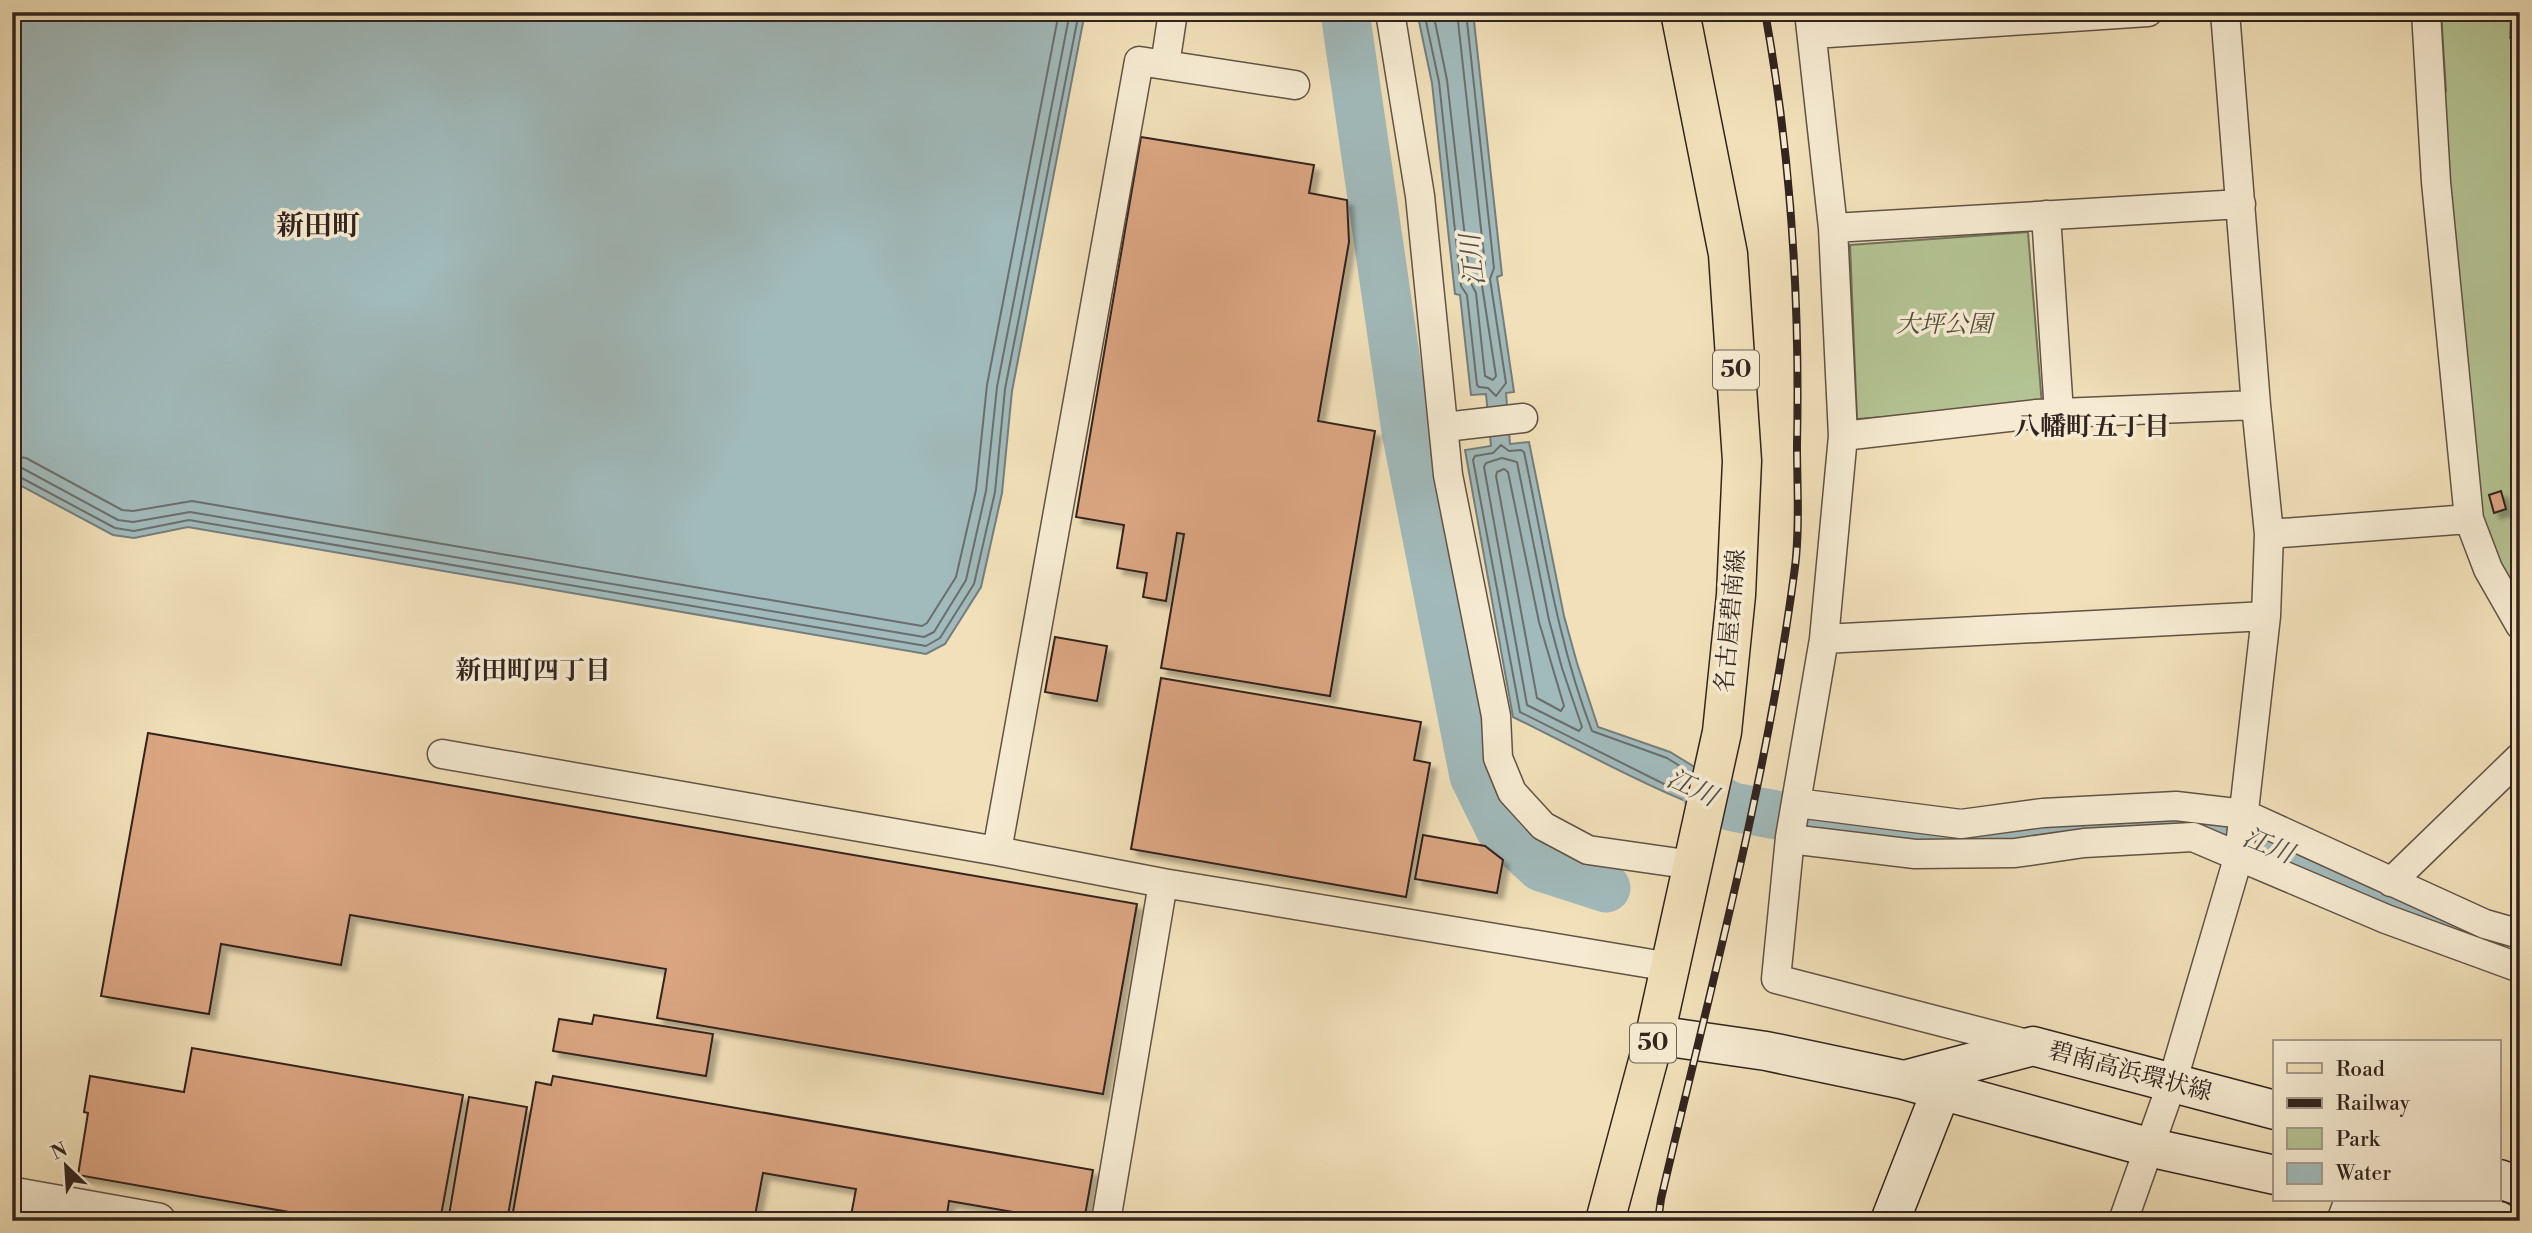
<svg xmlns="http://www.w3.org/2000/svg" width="2532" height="1233" font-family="'Libre Bodoni','Noto Serif JP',serif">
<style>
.green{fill:#b4c393;stroke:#737459;stroke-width:2}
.water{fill:#a1babb;stroke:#757e7d;stroke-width:2}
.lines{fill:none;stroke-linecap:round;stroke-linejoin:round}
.shore{stroke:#6a6f6d;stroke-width:2}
.river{stroke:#a1babb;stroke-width:49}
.building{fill:#dca683;stroke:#32241f;stroke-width:2;filter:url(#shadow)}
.minor-casing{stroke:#625346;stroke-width:31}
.tertiary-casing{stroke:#625346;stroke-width:38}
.secondary-casing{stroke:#32241f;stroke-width:41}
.primary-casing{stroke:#32241f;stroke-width:41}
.minor{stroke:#f6ebd2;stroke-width:28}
.tertiary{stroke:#f6ebd2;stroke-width:35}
.secondary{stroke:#f6ebd2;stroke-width:38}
.primary{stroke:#f1e0b9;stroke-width:38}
.rail-casing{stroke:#32241f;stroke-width:8}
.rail{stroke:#f6ebd2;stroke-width:5;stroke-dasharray:16;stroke-linecap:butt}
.labels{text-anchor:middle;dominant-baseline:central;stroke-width:7;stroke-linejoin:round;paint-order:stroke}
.shield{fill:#f6ebd2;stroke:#6d6055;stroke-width:2}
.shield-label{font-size:23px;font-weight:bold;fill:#32241f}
.park-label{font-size:24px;font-style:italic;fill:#524c3c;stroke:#f6ebd2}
.street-label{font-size:24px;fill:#32241f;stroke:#f6ebd2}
.water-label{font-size:26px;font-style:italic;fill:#53514e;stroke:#f6ebd2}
.neighbourhood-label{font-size:26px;font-weight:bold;fill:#32241f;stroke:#f6ebd2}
.quarter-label{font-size:28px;font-weight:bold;fill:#32241f;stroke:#f6ebd2}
</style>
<defs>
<filter id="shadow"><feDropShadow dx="6" dy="6" stdDeviation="2" flood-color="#0004"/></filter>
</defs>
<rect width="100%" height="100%" fill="#f1e0b9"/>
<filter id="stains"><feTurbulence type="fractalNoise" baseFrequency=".00286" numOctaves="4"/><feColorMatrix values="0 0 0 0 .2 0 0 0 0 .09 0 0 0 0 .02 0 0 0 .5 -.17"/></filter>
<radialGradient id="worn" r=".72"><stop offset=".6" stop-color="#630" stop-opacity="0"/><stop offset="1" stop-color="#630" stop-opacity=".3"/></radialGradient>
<!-- green -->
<path class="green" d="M 2441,12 L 2511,12 L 2510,38 L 2520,38 L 2520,609 L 2476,519 L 2440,92 L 2446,91 Z
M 2028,232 L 2042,405 L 1857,419 L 1850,245 Z"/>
<!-- water -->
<path class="water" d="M 12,12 L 1085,12 L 1012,391 L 1002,493 L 981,587 L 945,644 L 926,654 L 188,527 L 134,538 L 113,535 L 12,481 Z
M 1417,12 L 1473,12 L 1502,275 L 1497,277 L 1514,392 L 1506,393 L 1510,444 L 1529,442 L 1564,616 L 1577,663 L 1598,727 L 1670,752 L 1734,791 L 1773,806 L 1768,829 C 1678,806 1597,758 1513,717 L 1465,450 L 1491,446 L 1486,394 L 1471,395 L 1460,295 L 1455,294 L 1432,83 Z"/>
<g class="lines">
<!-- shore -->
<path class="shore" d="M 1424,12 L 1439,82 L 1461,286 L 1467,295 L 1477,385 L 1479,387 L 1488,388 L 1496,396 L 1506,383 L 1490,279 L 1494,268 L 1466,12
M 1433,12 L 1447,80 L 1470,281 L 1476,293 L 1485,376 L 1493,380 L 1496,376 L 1481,279 L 1485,265 L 1457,12
M 12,456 L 26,458 L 122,510 L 133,511 L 192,501 L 922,626 L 927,623 L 956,577 L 976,490 L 987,385 L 1059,12
M 1502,458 L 1517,462 L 1549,620 L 1562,668 L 1582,727 L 1579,731 L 1527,705 L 1484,467 L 1486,463 Z
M 12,466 L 22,468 L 118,520 L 133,522 L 190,512 L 924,637 L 934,632 L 966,580 L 986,491 L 997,387 L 1070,12
M 1504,469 L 1508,472 L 1539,622 L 1564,706 L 1561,711 L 1537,698 L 1496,476 L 1497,472 Z
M 12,475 L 18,476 L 115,528 L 134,531 L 189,520 L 926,646 L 940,638 L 974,584 L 995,492 L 1005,389 L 1079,12
M 1686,795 L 1520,712 L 1473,460 L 1475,456 L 1493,453 L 1501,445 L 1509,451 L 1521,450 L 1524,452 C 1544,546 1557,641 1592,731 L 1667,758 L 1691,773
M 1726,811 L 1759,820 L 1763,817 L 1762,810 L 1729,797"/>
<!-- river -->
<path class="river" d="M 1345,12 L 1406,431 L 1474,776 L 1500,829 L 1541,867 L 1606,888
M 1707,795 L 1733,807 L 1814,822 L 1962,838 L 2183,820 L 2231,832 L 2446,919"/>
</g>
<!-- building -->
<path class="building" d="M 2520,15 L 2520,52 L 2518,53 L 2514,16 Z
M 1141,137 L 1314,165 L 1309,193 L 1347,200 L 1349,242 L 1318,421 L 1375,431 L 1330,696 L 1161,668 L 1184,534 L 1177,533 L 1166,601 L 1143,597 L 1147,573 L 1117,568 L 1124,525 L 1076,517 Z
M 2501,491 L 2506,509 L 2494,513 L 2489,495 Z
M 1055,637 L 1107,646 L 1097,701 L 1045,692 Z
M 1161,678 L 1421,722 L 1414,760 L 1430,763 L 1406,897 L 1131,849 Z
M 148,733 L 1137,904 L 1103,1094 L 657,1018 L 666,969 L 350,915 L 341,965 L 221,944 L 209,1014 L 101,996 Z
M 1423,835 L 1485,846 L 1503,860 L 1497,893 L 1415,879 Z
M 594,1015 L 713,1034 L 706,1076 L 553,1051 L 559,1019 L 592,1024 Z
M 192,1048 L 463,1095 L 440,1221 L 340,1221 L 78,1175 L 88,1113 L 84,1112 L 90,1076 L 184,1092 Z
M 553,1076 L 1093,1170 L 1084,1221 L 1066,1221 L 949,1201 L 946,1221 L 850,1221 L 856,1189 L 763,1173 L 754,1221 L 528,1221 L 529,1215 L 513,1212 L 536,1082 L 551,1085 Z
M 469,1097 L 527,1107 L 507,1221 L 448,1221 Z"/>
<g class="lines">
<defs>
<path id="minor" d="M 1390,12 L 1420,196 L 1448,475 L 1496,716 L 1498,758 L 1512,792 L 1543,826 L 1588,850 L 1693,865
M 1809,12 L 1833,228 L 1843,436 L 1824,639 L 1790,837 L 1776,979 L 2031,1045
M 2426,12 L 2436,182 L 2469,519 L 2488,569 L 2520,625
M 1813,34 L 2148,12
M 1165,65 L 1173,12
M 2046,215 L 2059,413
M 1833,228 L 2241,204
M 1445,427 L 1523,418
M 1843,436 L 2036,414 L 2256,405
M 2269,534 L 2469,519
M 1824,639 L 2266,616
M 442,754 L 997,851 L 1163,883
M 1797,803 L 1961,824 L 2043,813 L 2176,806 L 2244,814 L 2485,924 L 2520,934
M 1790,839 L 1915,854 L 2015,853 L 2084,843 L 2193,837 L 2386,919 L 2520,968
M 997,851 L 1139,61 L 1295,85
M 2391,882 L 2520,757
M 1106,1221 L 1163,883 L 1670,967
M 2123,1221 L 2172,1083 L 2239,855 L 2266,616 L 2269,534 L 2256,405 L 2225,12
M 2341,1221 L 2349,1200"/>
<path id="tertiary" d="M 12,1195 L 158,1221"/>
<path id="secondary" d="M 1655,1035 L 1766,1051 L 1904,1080 L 2148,1147 L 2275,1175
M 1904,1080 L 2033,1046 L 2275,1110
M 2499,1179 L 2520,1186
M 2373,1200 L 2499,1221
M 1890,1221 L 1941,1091"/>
<path id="primary" d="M 1605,1221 L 1655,1035 L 1722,732 L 1736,595 L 1742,461 L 1728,254 L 1680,12"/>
</defs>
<!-- minor casing -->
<use href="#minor" class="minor-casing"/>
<!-- tertiary casing -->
<use href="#tertiary" class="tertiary-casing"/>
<!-- secondary casing -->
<use href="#secondary" class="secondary-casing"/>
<!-- primary casing -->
<use href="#primary" class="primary-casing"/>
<!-- minor -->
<use href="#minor" class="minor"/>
<!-- tertiary -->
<use href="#tertiary" class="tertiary"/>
<!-- secondary -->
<use href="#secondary" class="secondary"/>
<!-- primary -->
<use href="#primary" class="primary"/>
<defs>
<path id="rail" d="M 1658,1221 L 1661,1199 C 1710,989 1767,781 1795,567 C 1800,527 1797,485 1797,446 C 1800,301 1791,155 1765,12"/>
</defs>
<!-- rail casing -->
<use href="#rail" class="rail-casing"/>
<!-- rail -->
<use href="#rail" class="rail"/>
</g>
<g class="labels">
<!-- shield labels -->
<g class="shield">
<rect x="1713" y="350.5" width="46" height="39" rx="5"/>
<rect x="1630" y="1023.5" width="46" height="39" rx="5"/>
</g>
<g class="shield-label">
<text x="1736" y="370">50</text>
<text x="1653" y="1043">50</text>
</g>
<!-- park labels -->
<g class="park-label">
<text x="1944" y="325">大坪公園</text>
</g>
<!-- street labels -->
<g class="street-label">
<text transform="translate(1731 621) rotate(-85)">名古屋碧南線</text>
<text transform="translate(2130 1072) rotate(15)">碧南高浜環状線</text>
</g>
<!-- water labels -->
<g class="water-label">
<text transform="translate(1473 260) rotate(-96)">江川</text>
<text transform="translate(1692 788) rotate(25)">江川</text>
<text transform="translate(2268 846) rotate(22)">江川</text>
</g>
<!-- neighbourhood labels -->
<g class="neighbourhood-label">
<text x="2092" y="427">八幡町五丁目</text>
<text x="533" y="671">新田町四丁目</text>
</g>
<!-- quarter labels -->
<g class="quarter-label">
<text x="318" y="226">新田町</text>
</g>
</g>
<!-- margin -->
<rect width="2532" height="1233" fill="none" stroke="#f1e0b9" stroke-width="42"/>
<rect x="14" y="14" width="2504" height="1205" fill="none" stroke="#32241f" stroke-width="3.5"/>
<rect x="21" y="21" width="2490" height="1191" fill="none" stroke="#32241f" stroke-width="2"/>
<!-- legend -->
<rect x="2273" y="1040" width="228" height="161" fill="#f6ebd2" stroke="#a89b8a" stroke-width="2"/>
<rect x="2287" y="1063" width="35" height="10" fill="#f1e0b9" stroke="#a89b8a" stroke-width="2"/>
<text x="2336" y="1076" font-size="21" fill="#32241f">Road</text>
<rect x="2287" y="1098" width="35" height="10" fill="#32241f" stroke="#a89b8a" stroke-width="2"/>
<text x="2336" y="1110" font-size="21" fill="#32241f">Railway</text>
<rect x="2287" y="1128" width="35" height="21" fill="#b4c393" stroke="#a89b8a" stroke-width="2"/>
<text x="2336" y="1146" font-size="21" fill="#32241f">Park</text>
<rect x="2287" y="1163" width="35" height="21" fill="#a1babb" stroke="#a89b8a" stroke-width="2"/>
<text x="2336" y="1180" font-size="21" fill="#32241f">Water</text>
<!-- north arrow -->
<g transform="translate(66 1166) rotate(335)" stroke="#f6ebd2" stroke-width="5" paint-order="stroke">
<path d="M0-5L12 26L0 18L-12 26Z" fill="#32241f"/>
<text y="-10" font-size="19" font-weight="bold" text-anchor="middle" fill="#32241f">N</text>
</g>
<rect width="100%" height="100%" filter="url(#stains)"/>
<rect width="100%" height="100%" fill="url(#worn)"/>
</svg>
